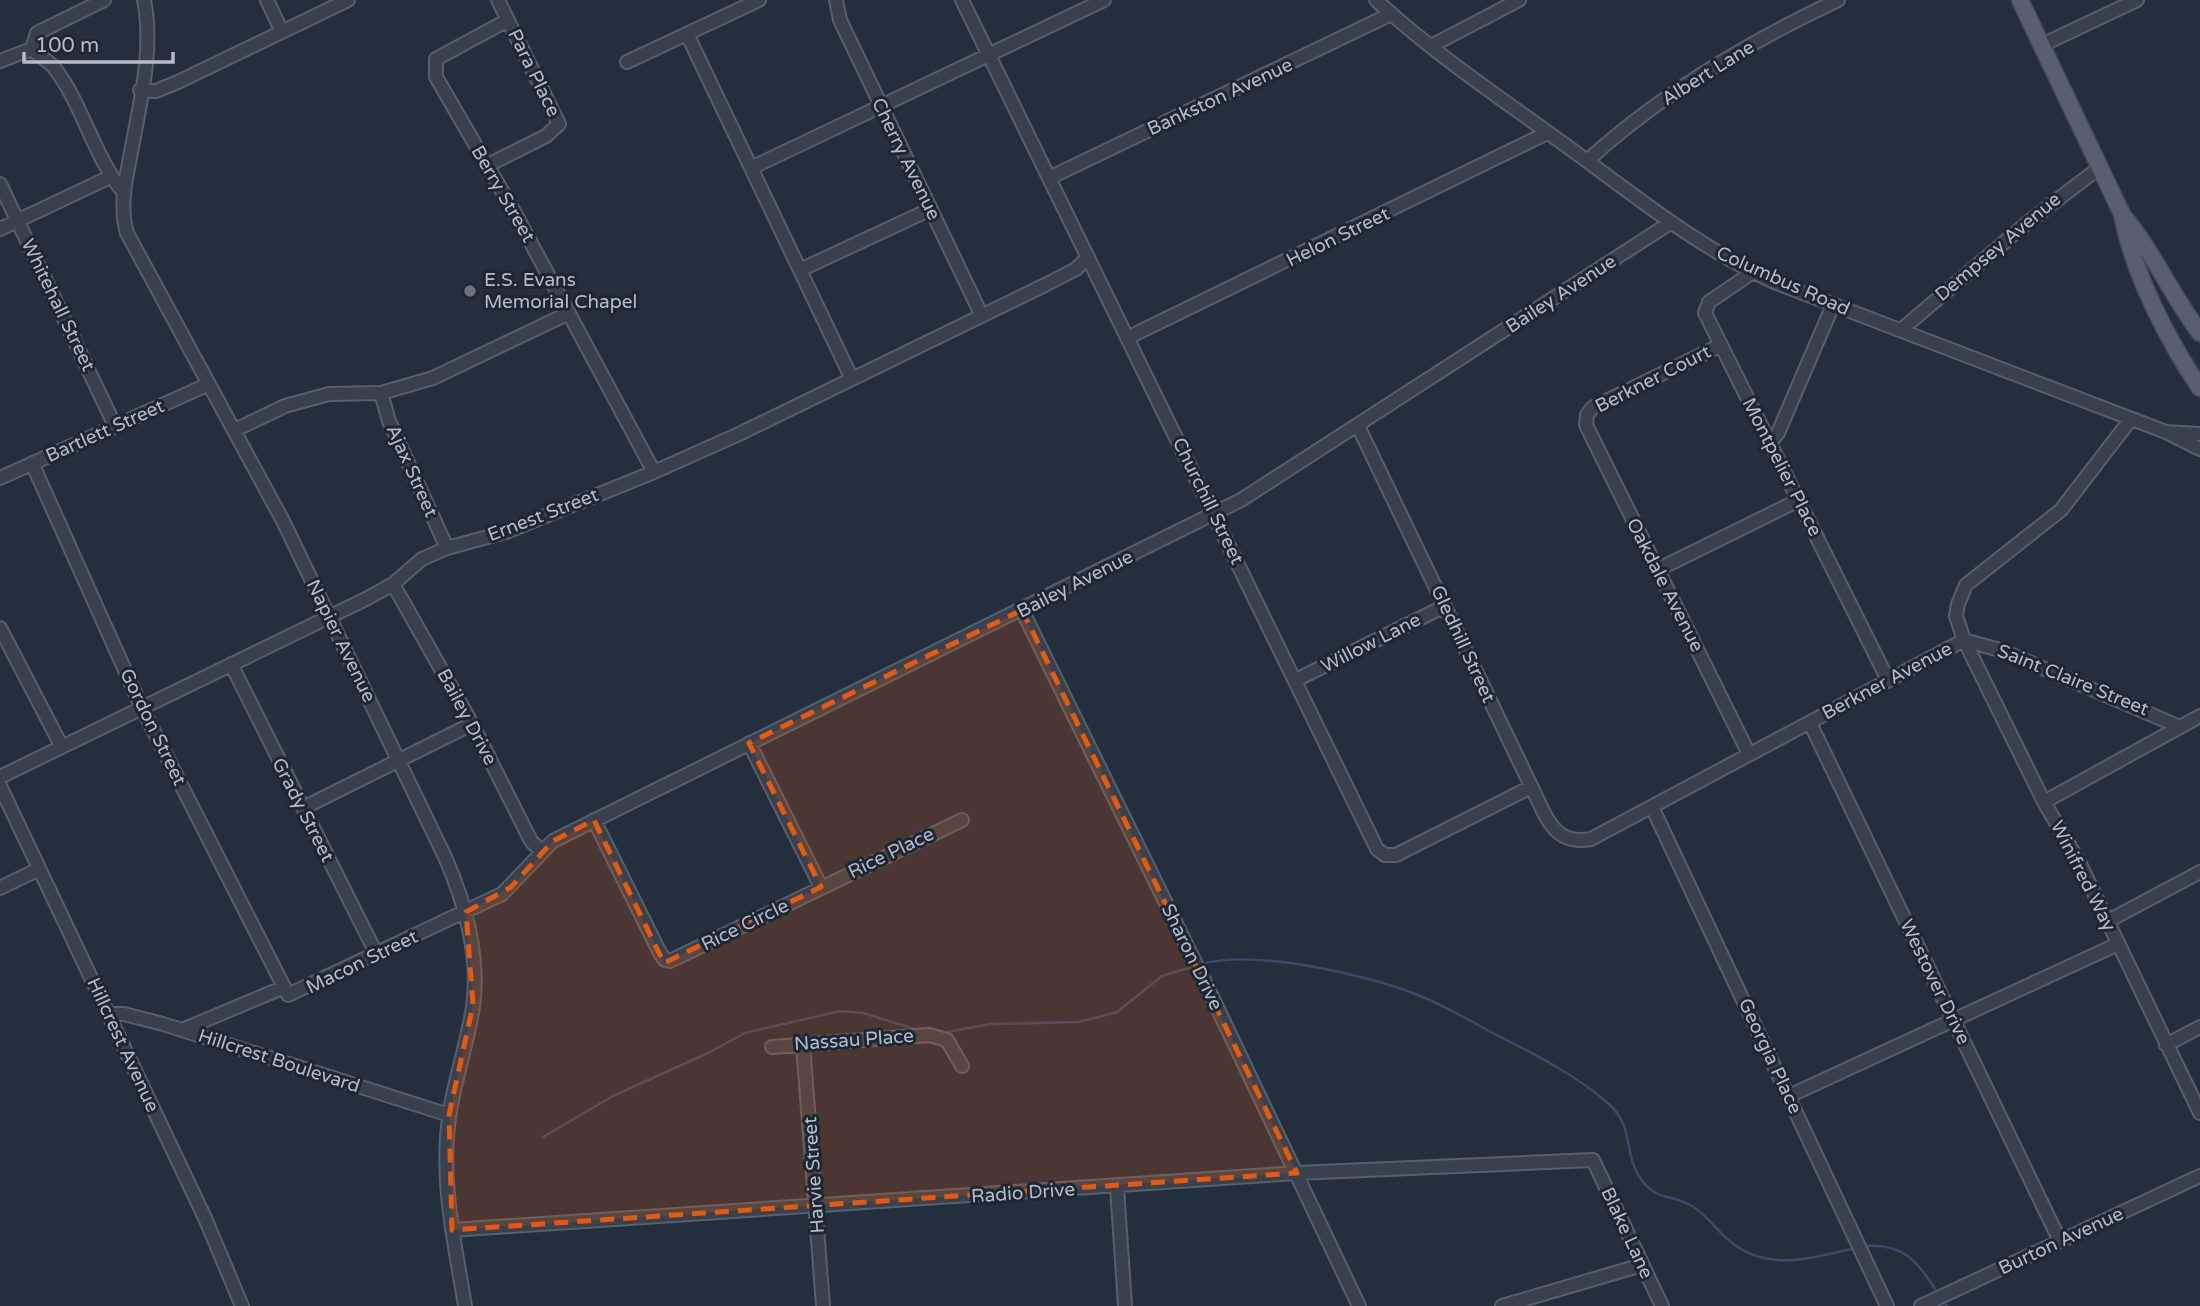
<svg xmlns="http://www.w3.org/2000/svg" width="2200" height="1306" font-family="'Varela Round',sans-serif">
<style>
.lines{fill:none;stroke-linecap:round;stroke-linejoin:round}
.stream{stroke:#394c67;stroke-width:2.5}
.minor-casing{stroke:#565f6c;stroke-width:16}
.major-casing{stroke:#414a57;stroke-width:19}
.minor{stroke:#38414e;stroke-width:12}
.major{stroke:#56606e;stroke-width:16}
.marked{fill:#e8590c;fill-opacity:0.2;stroke:#e8590c;stroke-width:5;stroke-dasharray:14 9;stroke-linejoin:round}
.worship-dot{fill:#6b7280;stroke:#1d2633;stroke-width:2.5}
.labels{text-anchor:middle;dominant-baseline:central;stroke-width:6;stroke-linejoin:round;paint-order:stroke}
.street-label{font-size:19px;fill:#b4bcc9;stroke:#1d2633}
.poi-label{font-size:19px;fill:#b4bcc9;stroke:#1d2633;text-anchor:start}
</style>
<rect width="100%" height="100%" fill="#242f3e"/>
<g class="lines">
<!-- stream -->
<path class="stream" d="M 1202,964 C 1253,949 1371,975 1420,996 C 1443,1005 1465,1018 1487,1030 C 1528,1051 1574,1073 1609,1104 C 1634,1127 1624,1153 1639,1176 C 1655,1202 1670,1193 1692,1206 C 1707,1215 1717,1231 1731,1242 C 1769,1273 1813,1257 1857,1248
M 942,1033 L 991,1024 L 1078,1022 L 1099,1017 L 1117,1012 L 1162,976 L 1192,967
M 543,1137 L 613,1096 L 708,1053 L 745,1033 L 840,1011 L 863,1013 L 918,1030
M 1863,1246 C 1903,1243 1915,1259 1936,1290
M 1945,1304 L 1947,1306"/>
<defs>
<path id="minor" d="M 144,0 C 154,49 140,103 131,152 C 126,180 119,205 127,233 L 283,521 L 445,857 C 465,902 480,957 473,1007 C 466,1051 450,1092 447,1137 C 443,1194 456,1250 465,1306
M 267,0 L 282,32
M 836,0 L 840,20 L 982,316
M 962,0 L 1377,849 L 1385,855 L 1396,855 L 1531,787
M 1376,0 C 1441,60 1516,108 1587,161 C 1648,206 1704,250 1774,282 L 2166,432 L 2200,449
M 508,20 L 436,59 L 436,77 L 516,215 L 654,472
M 687,34 L 852,379
M 2042,45 L 2137,0
M 1431,46 L 1519,0
M 32,49 C 39,57 50,61 56,70 C 84,108 94,157 124,193
M 32,49 L 37,33 L 104,0
M 0,61 L 32,49
M 627,62 L 759,0
M 140,90 L 156,91 L 178,82 L 348,0
M 1587,161 C 1660,94 1749,42 1838,0
M 486,166 L 546,136 L 559,124 L 498,0
M 751,168 L 1104,0
M 1049,178 L 1391,14
M 0,184 L 115,426
M 0,229 L 110,177
M 800,270 L 931,209
M 1753,272 L 1709,302 L 1705,313 L 1888,680
M 1901,330 L 2027,223 L 2099,168
M 1127,338 L 1547,133
M 1721,345 L 1592,408 L 1587,415 L 1586,425 L 1749,754
M 381,393 L 389,421 L 447,548
M 2131,419 L 2061,510 L 1966,585 L 1958,604 L 1956,616 L 1964,640 L 2044,802 L 2079,862 L 2200,1113
M 1358,426 L 1545,815 C 1556,835 1568,843 1591,839 L 1964,640
M 235,430 L 285,406 L 329,394 L 381,393 L 433,378 L 569,313
M 2166,432 L 2200,434
M 1770,443 L 1778,433 L 1833,305
M 32,463 L 141,706 L 288,995 L 502,894 L 553,841 L 1241,500 L 1670,223
M 0,478 L 209,384
M 1657,570 L 1799,500
M 393,584 L 472,724 L 531,841 L 541,851
M 1022,610 L 1216,1005 L 1359,1306
M 0,628 L 62,747
M 1964,640 L 2003,651 L 2180,727
M 231,664 L 377,955
M 1296,680 L 1445,606
M 1810,723 L 2060,1241
M 749,743 L 821,887
M 0,777 L 366,599 L 393,584 L 422,559 L 447,548 L 506,532 L 654,472 L 739,434 L 1045,285 L 1076,269 L 1088,257
M 0,786 L 205,1218 L 242,1306
M 2044,802 L 2200,716
M 1652,807 L 1887,1306
M 303,808 L 472,724
M 594,820 L 660,953 L 665,960 L 670,961 L 962,820
M 0,888 L 39,869
M 2108,921 L 2200,872
M 108,1014 L 124,1014 L 163,1024 L 449,1115
M 182,1030 L 282,988
M 803,1044 L 823,1306
M 2166,1045 L 2200,1027
M 772,1047 L 929,1035 L 947,1040 L 962,1066
M 1789,1096 L 2118,944
M 1117,1187 L 1125,1306
M 452,1230 L 1297,1173 L 1593,1160 L 1662,1306
M 1502,1306 L 1642,1265
M 1921,1306 L 2200,1176"/>
<path id="major" d="M 2020,0 L 2123,216 C 2153,251 2172,296 2200,333
M 2123,219 C 2134,274 2168,341 2200,388"/>
</defs>
<!-- minor casing -->
<use href="#minor" class="minor-casing"/>
<!-- major casing -->
<use href="#major" class="major-casing"/>
<!-- minor -->
<use href="#minor" class="minor"/>
<!-- major -->
<use href="#major" class="major"/>
</g>
<!-- marked area -->
<path class="marked" d="M 1022,610 L 1297,1173 L 452,1230 L 449,1115 L 473,1005 L 466,912 L 511,887 L 553,841 L 594,820 L 664,963 L 821,887 L 749,743 Z"/>
<!-- markers -->
<circle class="worship-dot" cx="470" cy="291" r="7"/>
<g class="labels">
<!-- street labels -->
<g class="street-label">
<text transform="translate(534 73) rotate(64)">Para Place</text>
<text transform="translate(1708 73) rotate(-32)">Albert Lane</text>
<text transform="translate(1220 97) rotate(-25)">Bankston Avenue</text>
<text transform="translate(906 159) rotate(64)">Cherry Avenue</text>
<text transform="translate(503 194) rotate(60)">Berry Street</text>
<text transform="translate(1338 237) rotate(-26)">Helon Street</text>
<text transform="translate(1998 247) rotate(-40)">Dempsey Avenue</text>
<text transform="translate(1783 281) rotate(24)">Columbus Road</text>
<text transform="translate(1561 294) rotate(-33)">Bailey Avenue</text>
<text transform="translate(58 305) rotate(64)">Whitehall Street</text>
<text transform="translate(1653 379) rotate(-27)">Berkner Court</text>
<text transform="translate(105 431) rotate(-24)">Bartlett Street</text>
<text transform="translate(1782 467) rotate(63)">Montpelier Place</text>
<text transform="translate(412 471) rotate(66)">Ajax Street</text>
<text transform="translate(1208 501) rotate(64)">Churchill Street</text>
<text transform="translate(543 515) rotate(-21)">Ernest Street</text>
<text transform="translate(1075 584) rotate(-27)">Bailey Avenue</text>
<text transform="translate(1665 585) rotate(63)">Oakdale Avenue</text>
<text transform="translate(341 641) rotate(64)">Napier Avenue</text>
<text transform="translate(1371 643) rotate(-27)">Willow Lane</text>
<text transform="translate(1463 644) rotate(65)">Gledhill Street</text>
<text transform="translate(2073 680) rotate(22)">Saint Claire Street</text>
<text transform="translate(1887 681) rotate(-28)">Berkner Avenue</text>
<text transform="translate(467 717) rotate(62)">Bailey Drive</text>
<text transform="translate(153 727) rotate(64)">Gordon Street</text>
<text transform="translate(303 810) rotate(63)">Grady Street</text>
<text transform="translate(891 853) rotate(-26)">Rice Place</text>
<text transform="translate(2083 876) rotate(63)">Winifred Way</text>
<text transform="translate(745 925) rotate(-26)">Rice Circle</text>
<text transform="translate(1192 957) rotate(64)">Sharon Drive</text>
<text transform="translate(362 962) rotate(-26)">Macon Street</text>
<text transform="translate(1935 982) rotate(64)">Westover Drive</text>
<text transform="translate(854 1040) rotate(-4)">Nassau Place</text>
<text transform="translate(123 1045) rotate(65)">Hillcrest Avenue</text>
<text transform="translate(1770 1056) rotate(65)">Georgia Place</text>
<text transform="translate(279 1061) rotate(18)">Hillcrest Boulevard</text>
<text transform="translate(814 1175) rotate(-94)">Harvie Street</text>
<text transform="translate(1023 1193) rotate(-4)">Radio Drive</text>
<text transform="translate(1627 1233) rotate(65)">Blake Lane</text>
<text transform="translate(2061 1241) rotate(-25)">Burton Avenue</text>
</g>
<!-- poi labels -->
<g class="poi-label">
<text x="484" y="280">E.S. Evans<tspan x="484" dy="22">Memorial Chapel</tspan></text>
</g>
</g>
<!-- scale -->
<path d="M24 52v10h149v-10" fill="none" stroke="#b4bcc9" stroke-width="3.5"/>
<text x="35" y="52" font-size="21" fill="#b4bcc9" stroke="#1d2633" stroke-width="5" paint-order="stroke">100 m</text>
</svg>
